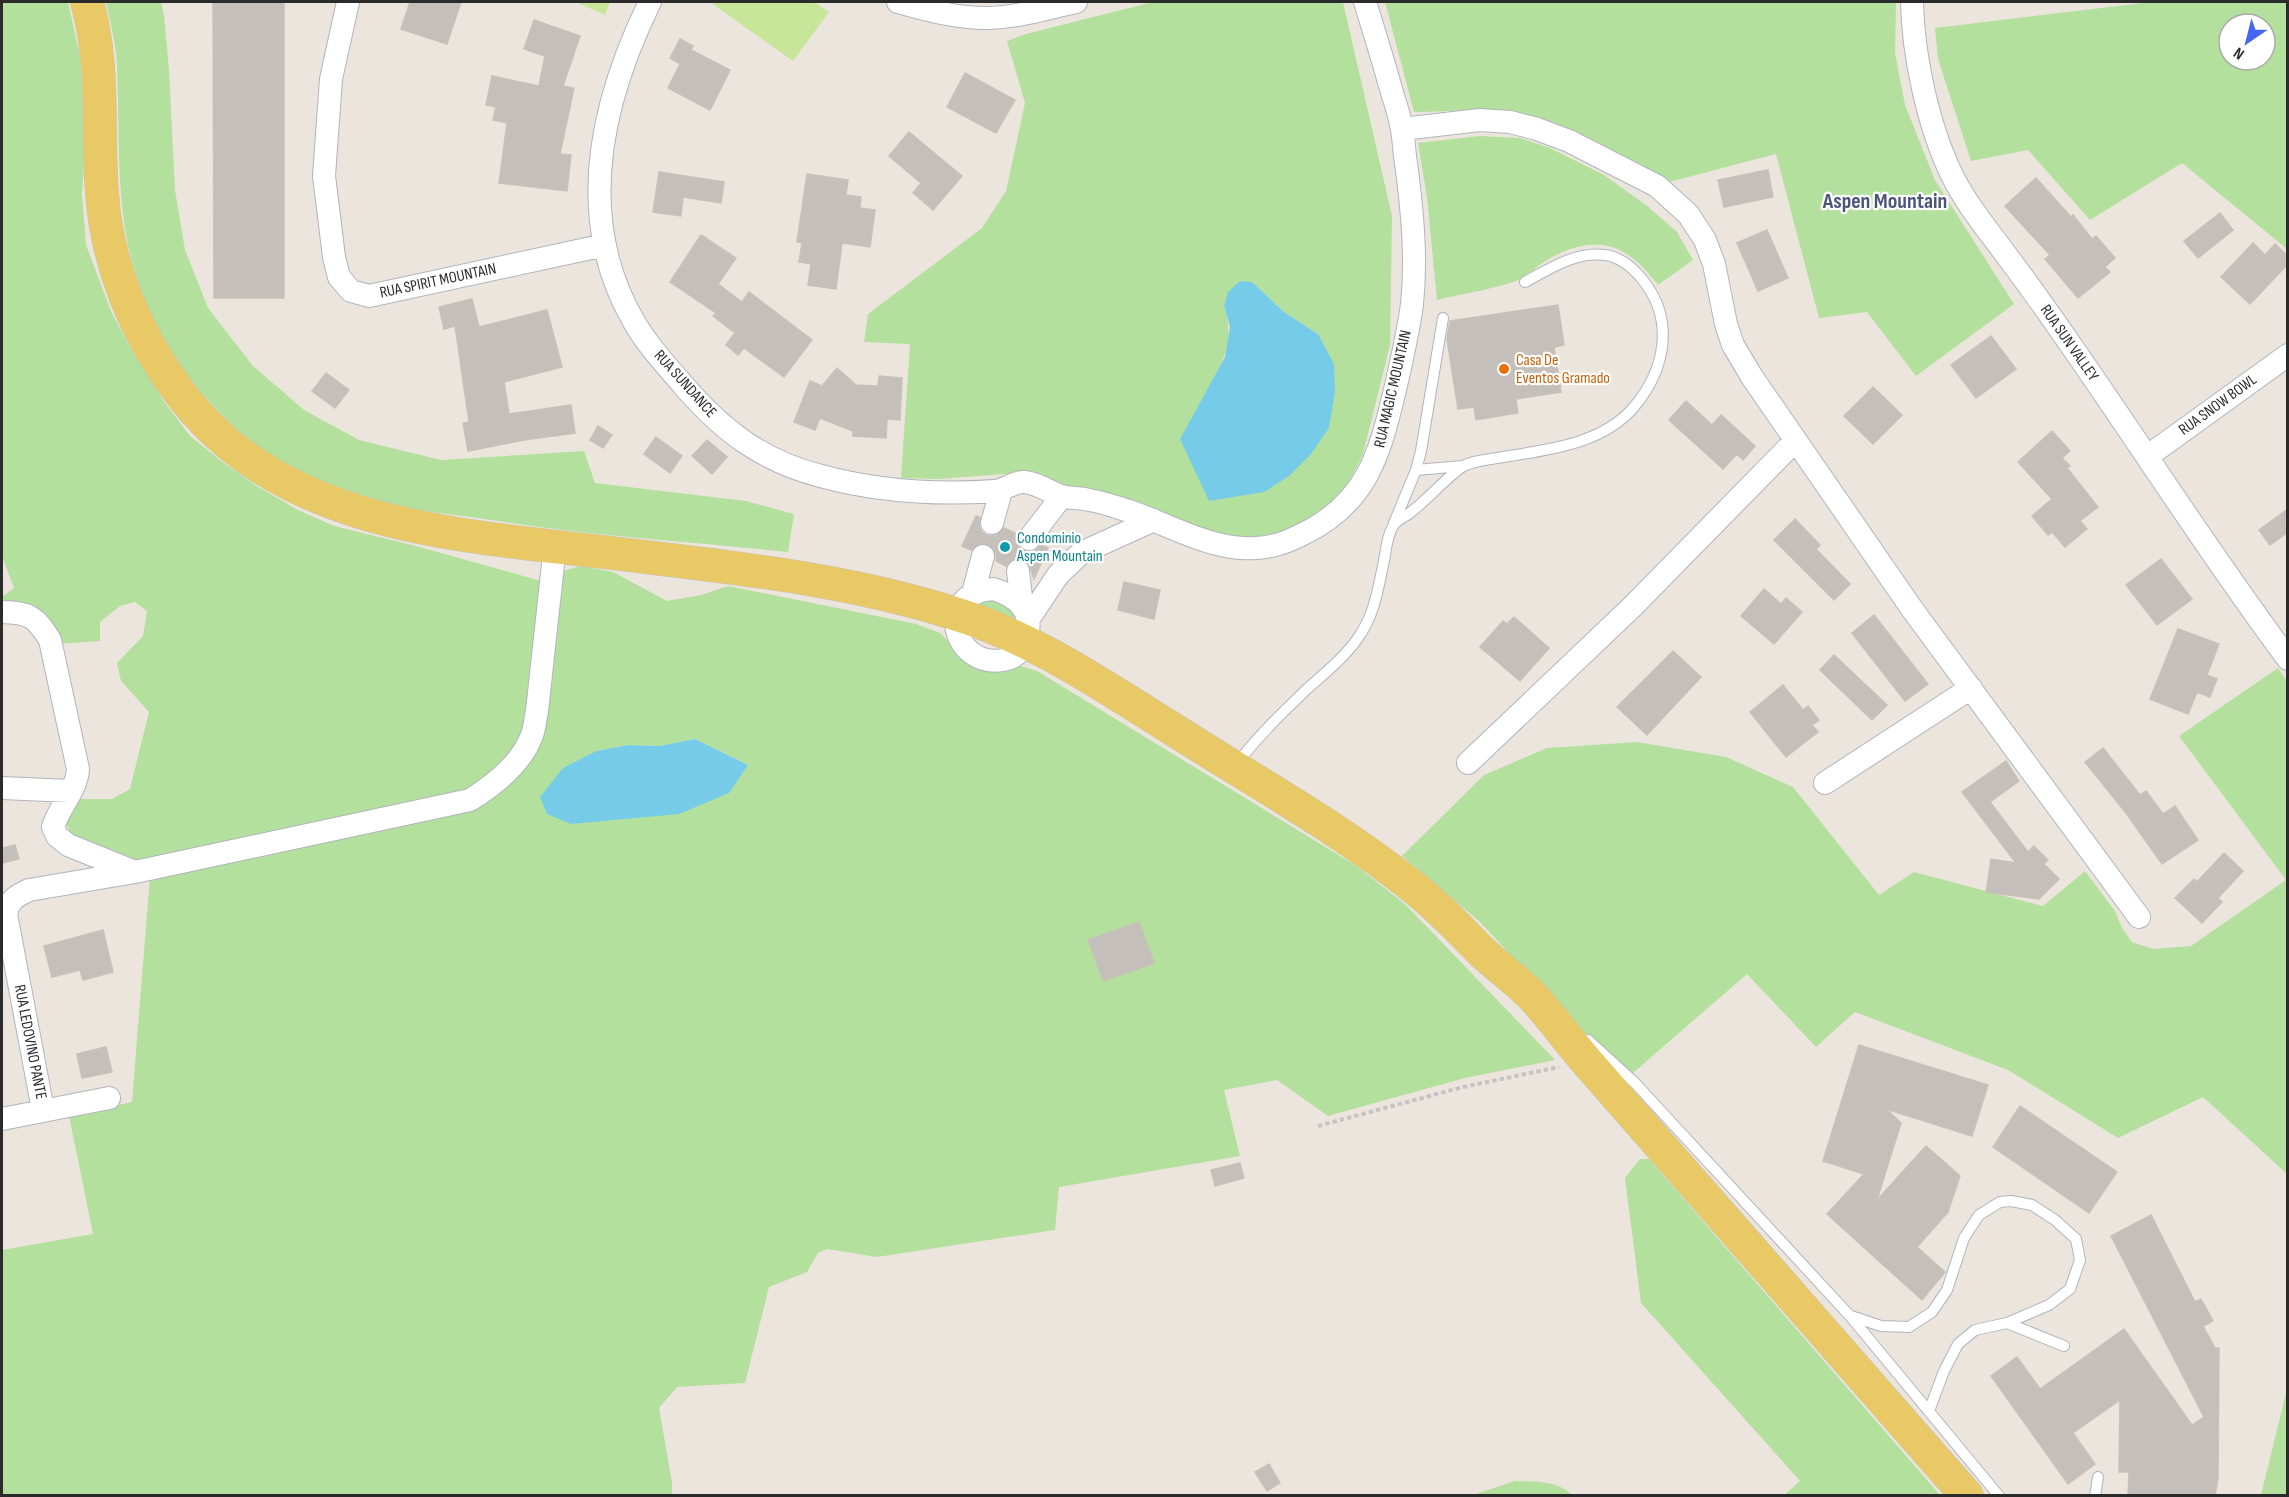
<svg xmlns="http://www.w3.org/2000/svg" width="2289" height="1497" font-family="'Sofia Sans Condensed',sans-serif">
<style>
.green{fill:#b4e09d;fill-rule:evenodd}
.pitch{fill:#c7e699}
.water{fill:#76cce8}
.building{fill:#c4bfba;stroke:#c7c1b7;stroke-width:1.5}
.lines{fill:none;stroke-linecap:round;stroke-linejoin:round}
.street-tunnel{stroke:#c5c0b9;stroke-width:22;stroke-dasharray:22 11;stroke-linecap:butt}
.lane-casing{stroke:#b1b4bd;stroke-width:12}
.street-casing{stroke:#b1b4bd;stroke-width:24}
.primary-casing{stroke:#c4c4c4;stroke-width:34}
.path{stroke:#c4c4c4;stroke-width:4;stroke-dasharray:4.5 3;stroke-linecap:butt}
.lane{stroke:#fff;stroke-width:10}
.street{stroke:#fff;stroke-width:22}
.primary{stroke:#e9c965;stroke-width:33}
.food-dot{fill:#e8710a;stroke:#fff;stroke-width:2}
.culture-dot{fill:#0f9aa8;stroke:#fff;stroke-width:2}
.labels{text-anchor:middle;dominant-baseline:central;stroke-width:4.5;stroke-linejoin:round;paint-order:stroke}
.street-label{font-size:16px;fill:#2b2b2b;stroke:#fff}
.food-label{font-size:16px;fill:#c56008;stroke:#fff;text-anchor:start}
.culture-label{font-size:16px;fill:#0d838f;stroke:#fff;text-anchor:start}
.district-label{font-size:22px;font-weight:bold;fill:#4d5679;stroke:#fff}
</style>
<rect width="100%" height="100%" fill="#ece5dd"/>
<!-- green -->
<path class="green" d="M 2,2 L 68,2 L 80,56 L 86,137 L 82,194 L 86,245 L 111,311 L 129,345 L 163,400 L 190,436 L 224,463 L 257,486 L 298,510 L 334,526 L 416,546 L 545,582 L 525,734 L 503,770 L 468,793 L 137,862 L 77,839 L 70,832 L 66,824 L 77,799 L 112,799 L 130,789 L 149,712 L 121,681 L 117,663 L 143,636 L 147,611 L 135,602 L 120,606 L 100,622 L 100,641 L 56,644 L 2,601 L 2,597 L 14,588 L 2,556 Z
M 106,2 L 161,2 L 164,15 L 169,70 L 175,190 L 185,250 L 208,308 L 253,366 L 304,410 L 359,440 L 441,460 L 584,451 L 595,483 L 746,501 L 794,514 L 788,552 C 692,542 594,536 498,521 C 451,514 401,510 355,496 C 249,464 163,371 133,265 C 118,212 119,154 118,99 C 117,84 118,68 116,53 C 114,35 109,18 106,2 Z
M 1153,2 L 1343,2 L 1392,216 L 1390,345 L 1363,454 L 1349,482 L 1330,503 L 1299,524 L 1271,535 L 1244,537 L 1208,531 L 1096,493 L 1019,473 L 938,479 L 901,478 L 910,344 L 864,342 L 868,314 L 982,228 L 1006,191 L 1025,103 L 1007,41 L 1026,34 ZM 1252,282 L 1284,312 L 1318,334 L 1212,382 C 1227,353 1234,339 1224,306 Z
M 1385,2 L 1896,2 L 1895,53 L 1905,105 L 1935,180 L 2014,304 L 1916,376 L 1867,312 L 1819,318 L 1776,154 L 1669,182 C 1617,153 1566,119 1506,111 C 1477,108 1444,112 1414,112 Z
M 2151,2 L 2287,2 L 2287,249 L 2182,163 L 2090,220 L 2028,150 L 1971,161 L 1938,59 L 1935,28 ZM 2229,24 L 2265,24 L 2265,60 L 2229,60 Z
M 1480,136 L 1520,138 L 1550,148 L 1604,175 L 1646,205 L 1677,232 L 1693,260 L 1658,285 C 1629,247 1602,233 1556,255 C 1541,262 1528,276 1513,282 C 1489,290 1462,294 1437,300 L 1427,197 L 1418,143 Z
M 580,566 L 613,572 L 667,601 L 701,595 L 728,586 L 916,624 L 940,633 L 965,658 L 1017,665 L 1037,671 L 1355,865 L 1405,904 L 1555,1060 L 1465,1078 L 1328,1116 L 1277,1080 L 1224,1090 L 1240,1156 L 1059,1187 L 1055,1230 L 877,1257 L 827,1249 L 818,1253 L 807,1272 L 769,1287 L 745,1383 L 677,1387 L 659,1408 L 672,1482 L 672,1495 L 2,1496 L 2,1250 L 93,1234 L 69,1116 L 132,1102 L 150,876 L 472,805 L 523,759 L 560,572 ZM 695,739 L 748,765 L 563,768 L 596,751 L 628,745 L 659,746 Z
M 990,599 L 1015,610 L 1020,627 L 972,607 Z
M 2278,668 L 2288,683 L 2287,1174 L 2203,1097 L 2118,1138 L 2008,1070 L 1855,1012 L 1816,1047 L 1747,974 L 1626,1079 L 1480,922 L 1402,856 L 1484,775 L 1547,748 L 1637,742 L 1726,757 L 1793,787 L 1879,895 L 1914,872 L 2043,906 L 2085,871 L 2115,911 L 2122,928 L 2132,942 L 2153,949 L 2191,946 L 2286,880 L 2179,736 Z
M 1640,1159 L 1649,1159 L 1940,1495 L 1784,1495 L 1800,1481 L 1641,1303 L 1625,1178 Z
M 2287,1389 L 2287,1495 L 2261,1495 Z
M 1515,1481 C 1535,1482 1557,1480 1572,1495 L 1473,1495 Z"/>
<!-- pitch -->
<path class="pitch" d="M 576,2 L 610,2 L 605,15 Z
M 710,2 L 814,2 L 829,12 L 793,61 Z"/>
<!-- water -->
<path class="water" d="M 1240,281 L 1252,282 L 1284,312 L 1318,334 L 1334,364 L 1335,392 L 1329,428 L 1311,454 L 1289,476 L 1264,492 L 1209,501 L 1180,439 L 1225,357 L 1230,327 L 1224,306 L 1228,292 Z
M 695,739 L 748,765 L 729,793 L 679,814 L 571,824 L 547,814 L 540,797 L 563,768 L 596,751 L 628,745 L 659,746 Z"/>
<!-- building -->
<path class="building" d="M 213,2 L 284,2 L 284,298 L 214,298 Z
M 410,2 L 461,2 L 447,44 L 401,29 Z
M 534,20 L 580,36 L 563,86 L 574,88 L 560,154 L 571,155 L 567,191 L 499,183 L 507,123 L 493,120 L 496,107 L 486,105 L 492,76 L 539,86 L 545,56 L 524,49 Z
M 680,39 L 693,46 L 691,50 L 730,70 L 710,110 L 668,88 L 680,64 L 670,58 Z
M 965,73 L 1015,100 L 996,133 L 947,107 Z
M 909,132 L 962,176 L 933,210 L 913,193 L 921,183 L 889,156 Z
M 1768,170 L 1773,197 L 1724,207 L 1718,180 Z
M 659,172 L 724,182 L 721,203 L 683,197 L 681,216 L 653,212 Z
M 807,174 L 848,180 L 846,195 L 861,197 L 860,208 L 875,210 L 870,247 L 842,243 L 836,289 L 808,285 L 811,264 L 799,262 L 802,243 L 797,242 Z
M 2036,178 L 2071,217 L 2073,215 L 2092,239 L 2096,236 L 2115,258 L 2105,267 L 2110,272 L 2078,298 L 2045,259 L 2050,255 L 2005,206 Z
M 2220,213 L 2233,230 L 2198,258 L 2184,241 Z
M 1767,230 L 1788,278 L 1758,291 L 1737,243 Z
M 701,235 L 736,258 L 718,284 L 742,302 L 749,292 L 812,340 L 784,377 L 744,348 L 738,355 L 726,345 L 735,333 L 713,316 L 716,313 L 670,282 Z
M 2253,243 L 2265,255 L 2275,244 L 2288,256 L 2288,264 L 2250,304 L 2221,277 Z
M 472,299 L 479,327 L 547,310 L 562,367 L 504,382 L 509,414 L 571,405 L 575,433 L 524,440 L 468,451 L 463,423 L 469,422 L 455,326 L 444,329 L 439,307 Z
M 1558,305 L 1564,345 L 1554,347 L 1561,392 L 1516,399 L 1518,413 L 1476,420 L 1474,407 L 1458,409 L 1447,339 L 1450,321 Z
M 1991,336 L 2016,369 L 1976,398 L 1951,365 Z
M 837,368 L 856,385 L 878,386 L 879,376 L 902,378 L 900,420 L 887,419 L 886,438 L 853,436 L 853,431 L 820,418 L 815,430 L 794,422 L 810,381 L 822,386 Z
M 326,373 L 349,390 L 335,408 L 312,391 Z
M 1873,387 L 1902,415 L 1873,444 L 1844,416 Z
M 1686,401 L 1712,425 L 1721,415 L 1755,446 L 1743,460 L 1737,454 L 1723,469 L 1669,420 Z
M 598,426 L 612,435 L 603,448 L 590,440 Z
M 2052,431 L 2070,451 L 2062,458 L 2070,466 L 2067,468 L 2098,507 L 2080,521 L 2087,529 L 2065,547 L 2052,532 L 2048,535 L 2032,516 L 2052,499 L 2018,462 Z
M 656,437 L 682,456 L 670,473 L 644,454 Z
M 707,440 L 727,457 L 712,474 L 692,456 Z
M 2288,509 L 2288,532 L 2270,545 L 2259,530 Z
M 976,516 L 980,517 L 979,526 L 982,532 L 988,536 L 996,536 L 1004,528 L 1017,534 L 1016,544 L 1021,550 L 1034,552 L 1041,545 L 1048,548 L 1034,579 L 1029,563 L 1024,559 L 1016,558 L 1010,561 L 1006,566 L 996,561 L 996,552 L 987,543 L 979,543 L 971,550 L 962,546 Z
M 1795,519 L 1820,545 L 1816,549 L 1850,584 L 1834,600 L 1774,540 Z
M 2161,559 L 2192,599 L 2157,625 L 2126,585 Z
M 1124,582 L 1160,590 L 1154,619 L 1118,610 Z
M 1764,589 L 1781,604 L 1786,598 L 1802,612 L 1774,644 L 1741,616 Z
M 1874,615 L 1928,684 L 1905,701 L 1852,633 Z
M 1514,617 L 1549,648 L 1520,681 L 1480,647 L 1503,621 L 1507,624 Z
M 2178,629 L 2219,644 L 2207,675 L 2217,679 L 2210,697 L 2197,692 L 2188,714 L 2150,699 Z
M 1673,651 L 1701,677 L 1647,735 L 1617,707 Z
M 1834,655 L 1887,705 L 1872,720 L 1820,670 Z
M 1783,685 L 1803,710 L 1808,706 L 1819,720 L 1812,725 L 1818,732 L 1786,757 L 1750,712 Z
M 2103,748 L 2140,795 L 2146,791 L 2163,814 L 2175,806 L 2198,840 L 2162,864 L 2126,813 L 2085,762 Z
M 2006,761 L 2019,781 L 1990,802 L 2028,852 L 2034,846 L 2048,860 L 2044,864 L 2059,879 L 2039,899 L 1986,892 L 1991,859 L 2016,863 L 1962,792 Z
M 15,845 L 19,859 L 2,863 L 2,848 Z
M 2224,853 L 2243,871 L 2218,898 L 2222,902 L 2202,923 L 2175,898 L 2194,879 L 2197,882 Z
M 1139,922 L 1154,963 L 1103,981 L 1088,940 Z
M 103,930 L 113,972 L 83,980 L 80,970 L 52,977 L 44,946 Z
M 1859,1045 L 1988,1085 L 1972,1136 L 1886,1109 L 1901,1123 L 1877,1200 L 1926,1146 L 1960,1176 L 1948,1212 L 1917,1247 L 1945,1272 L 1922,1300 L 1827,1214 L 1864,1174 L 1823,1161 Z
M 106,1047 L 112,1072 L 82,1078 L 77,1054 Z
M 2020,1106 L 2117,1172 L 2089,1213 L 1993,1147 Z
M 1240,1163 L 1244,1178 L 1215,1186 L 1211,1170 Z
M 2151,1215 L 2195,1302 L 2201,1299 L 2213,1321 L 2203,1326 L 2215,1348 L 2219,1348 L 2218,1478 L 2215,1496 L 2128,1496 L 2129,1472 L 2119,1472 L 2120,1400 L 2073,1433 L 2095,1464 L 2068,1484 L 1991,1376 L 2017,1357 L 2040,1389 L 2124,1329 L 2192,1425 L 2204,1417 L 2111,1236 Z
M 1269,1464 L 1280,1483 L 1267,1491 L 1255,1472 Z"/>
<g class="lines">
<!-- street-tunnel -->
<path class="street-tunnel" d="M 983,556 L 992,523
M 1018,571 L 1029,539"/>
<defs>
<path id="lane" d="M 1416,470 L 1463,466
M 1394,523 L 1416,470 L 1421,451 L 1443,318
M 1236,765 C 1257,737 1282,713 1307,689 C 1325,673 1345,657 1358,638 C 1375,614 1378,588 1384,561 C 1386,549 1387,536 1393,526 C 1396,521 1402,518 1407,515 C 1427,501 1442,481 1462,467 C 1470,461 1486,460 1497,458 C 1543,450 1601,446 1634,407 C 1666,369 1675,319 1642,279 C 1633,268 1620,257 1605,255 C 1576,251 1549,269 1525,282
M 1588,1040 L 1635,1083 L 1850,1316 L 1999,1496
M 1851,1316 L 1881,1326 L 1909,1327 L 1932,1312 L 1947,1290 L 1964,1238 L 1979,1215 L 2000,1202 L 2011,1201 L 2032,1205 L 2055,1220 L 2076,1239 L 2080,1260 L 2070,1289 L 2049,1305 L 2007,1323 L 1975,1330 L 1958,1344 L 1944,1371 L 1929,1411
M 2007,1323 L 2064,1346
M 2095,1496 L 2098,1477"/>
<path id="street" d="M 348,2 L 331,79 L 324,176 L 334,257 L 339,277 L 351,291 L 369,296 L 605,245
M 650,2 C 601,102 574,217 633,320 C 647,345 666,365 684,386 C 723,431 762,461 821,476 C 876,491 937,495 995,491 C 1006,490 1013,481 1025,482 C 1040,484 1051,493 1064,497 C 1072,498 1081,498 1089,500 C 1102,502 1116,507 1129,511 C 1170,525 1212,551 1256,548 C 1274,547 1287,542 1303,534 C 1365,504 1379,457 1394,394 C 1401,364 1408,334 1412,304 C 1417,257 1412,209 1406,163 C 1404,152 1404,140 1402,130 C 1400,116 1395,103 1391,89 C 1383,60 1374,31 1365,2
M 898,2 C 927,10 959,19 990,18 C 1019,17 1048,8 1076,2
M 1912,2 C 1913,55 1928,125 1951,173 C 1965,203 1988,230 2007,256 C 2028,284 2048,312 2068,341 C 2142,447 2211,556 2288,659
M 1402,129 L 1480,120 L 1510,122 L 1537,129 L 1569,141 L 1657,186 L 1688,214 L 1705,240 L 1714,264 L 1726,324 L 1733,345 L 1752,377 L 1912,609 L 2139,917
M 2148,456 L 2288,355
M 992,523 L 1001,491
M 1029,539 L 1062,496
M 1018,571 L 1022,605
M 993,589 C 1023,598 1038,618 1022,648 C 1018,655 1010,659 1003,660 C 953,669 933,593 993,589 Z
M 973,593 L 983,556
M 2,612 C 30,613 35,616 50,640 L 78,769 C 77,790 59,807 53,827 L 57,836 L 68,845 L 135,872
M 1028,620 L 1058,575 L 1081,553 L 1154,520
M 1468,763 L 1632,607 L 1795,441
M 1825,783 L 1971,688
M 2,788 L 71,791
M 43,1110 L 6,914 C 9,900 16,896 29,890 L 135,872 L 470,800 C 494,785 522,763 532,735 C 535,728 535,719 537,711 L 555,546
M 2,1119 L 109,1098"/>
<path id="primary" d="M 87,2 C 105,65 97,128 102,193 C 107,264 135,332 177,389 C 281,532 468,535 628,555 C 738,568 850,580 956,614 C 1037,639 1108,689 1179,733 C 1256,782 1337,827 1408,883 C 1435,903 1458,928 1482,952 C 1499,968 1519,982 1535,999 C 1553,1019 1569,1041 1587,1062 L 1967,1496"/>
</defs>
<!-- lane casing -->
<use href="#lane" class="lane-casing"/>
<!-- street casing -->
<use href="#street" class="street-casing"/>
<!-- primary casing -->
<use href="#primary" class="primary-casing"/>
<!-- path -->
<path class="path" d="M 1318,1126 L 1463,1087 L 1559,1067"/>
<!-- lane -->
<use href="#lane" class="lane"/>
<!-- street -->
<use href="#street" class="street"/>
<!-- primary -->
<use href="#primary" class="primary"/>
</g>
<!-- markers -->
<circle class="food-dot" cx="1504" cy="369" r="6"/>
<circle class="culture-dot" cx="1005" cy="547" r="6"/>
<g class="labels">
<!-- street labels -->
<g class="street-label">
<text transform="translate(438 281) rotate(-12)">RUA SPIRIT MOUNTAIN</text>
<text transform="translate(2069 343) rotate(55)">RUA SUN VALLEY</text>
<text transform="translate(685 384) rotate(48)">RUA SUNDANCE</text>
<text transform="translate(1393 389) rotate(-77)">RUA MAGIC MOUNTAIN</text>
<text transform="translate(2218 405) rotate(-36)">RUA SNOW BOWL</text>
<text transform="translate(30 1042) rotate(79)">RUA LEDOVINO PANTE</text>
</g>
<!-- food labels -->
<g class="food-label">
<text x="1516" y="360">Casa De<tspan x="1516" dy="18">Eventos Gramado</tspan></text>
</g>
<!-- culture labels -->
<g class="culture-label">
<text x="1017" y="538">Condominio<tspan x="1017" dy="18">Aspen Mountain</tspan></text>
</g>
<!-- district labels -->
<g class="district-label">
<text x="1885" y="201">Aspen Mountain</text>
</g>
</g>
<!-- border -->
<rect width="2289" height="1497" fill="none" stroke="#2b2b2b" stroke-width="6"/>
<!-- north arrow -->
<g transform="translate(2247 42) rotate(215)"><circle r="28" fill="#ffffff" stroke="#aaaaaa" stroke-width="1.5"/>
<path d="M0-4.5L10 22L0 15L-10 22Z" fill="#4668f1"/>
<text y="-9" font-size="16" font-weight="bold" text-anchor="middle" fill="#2b2b2b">N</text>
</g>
</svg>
